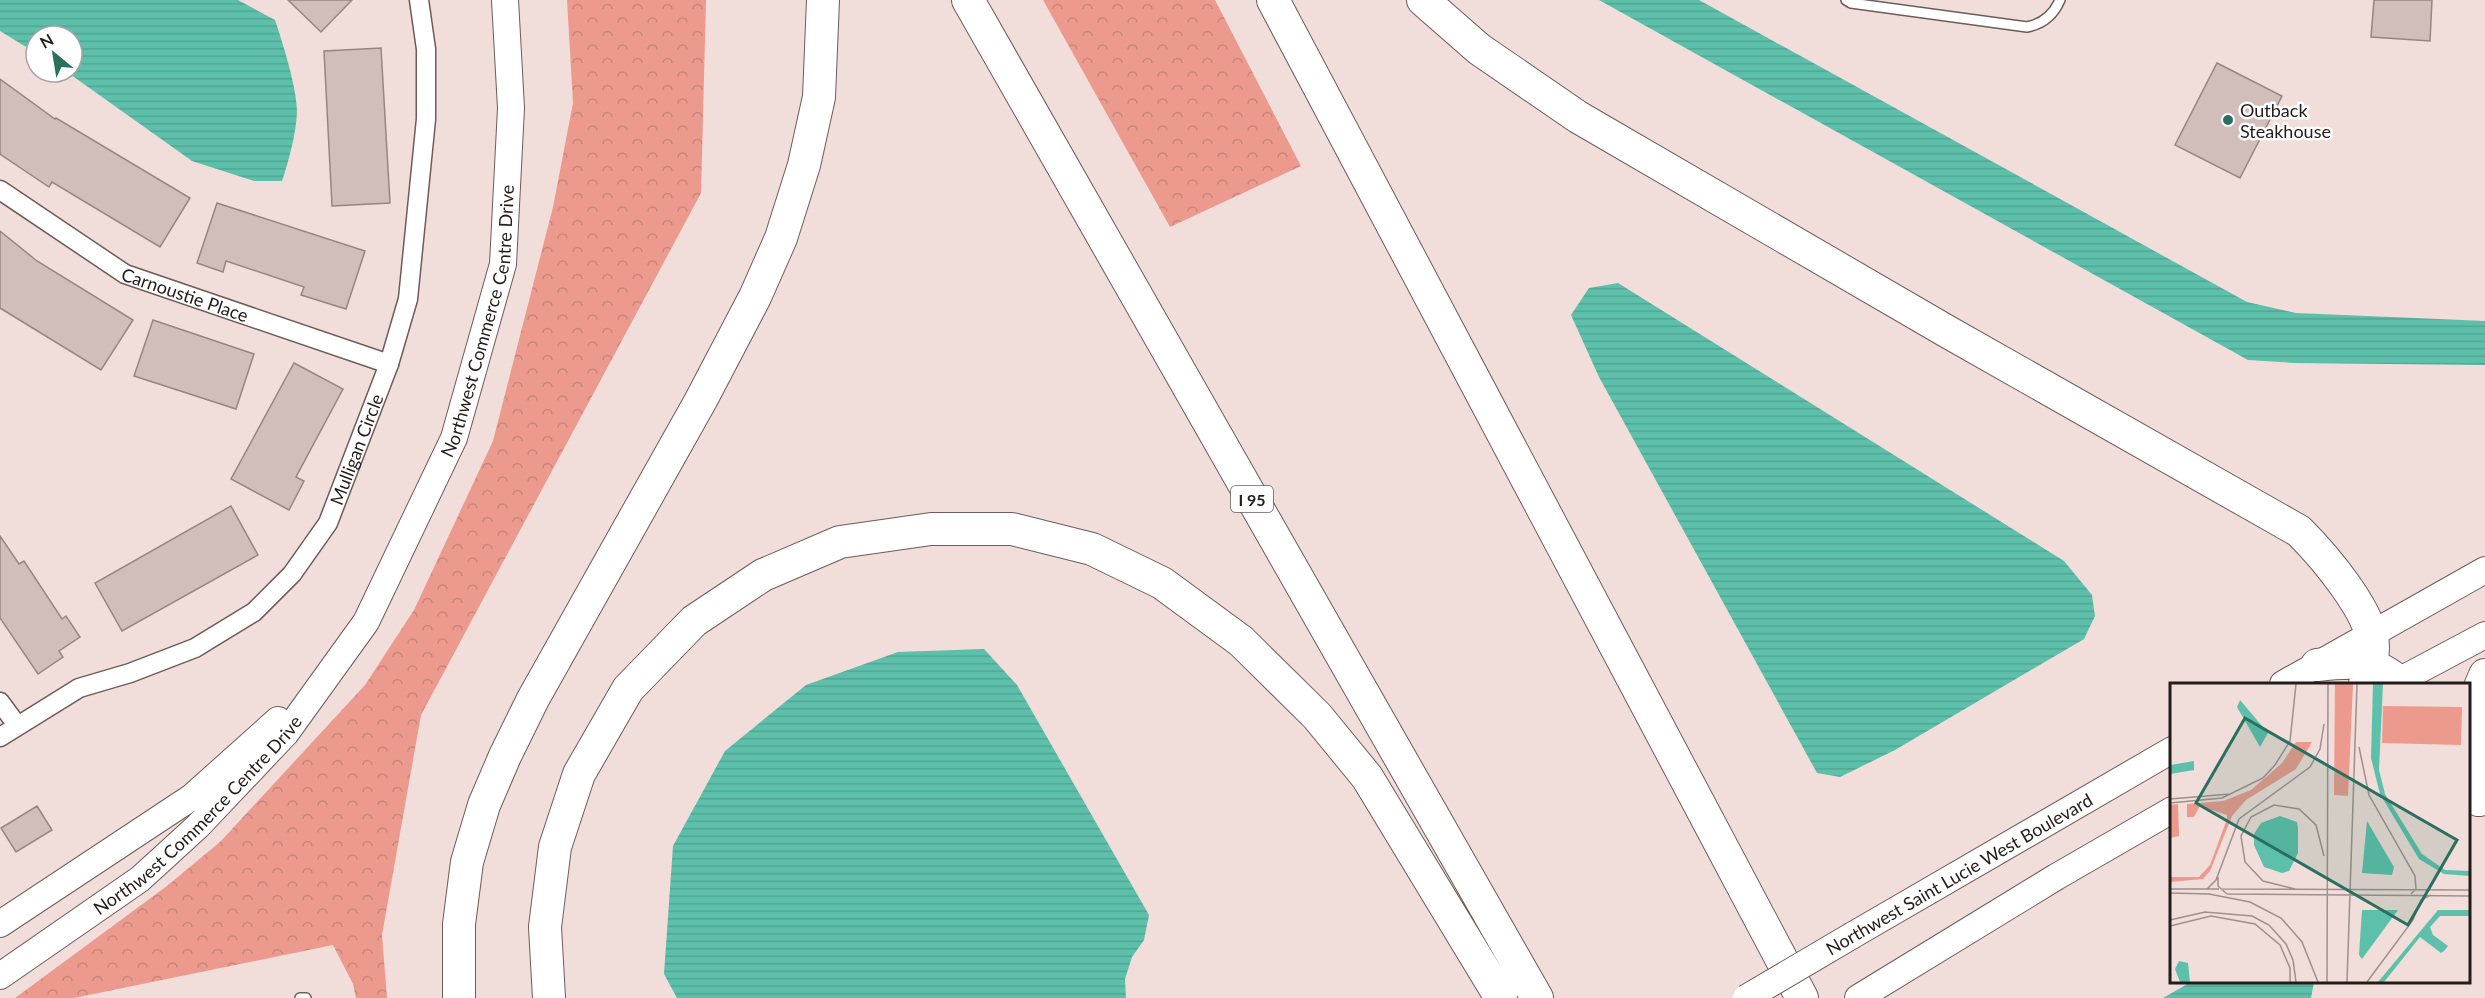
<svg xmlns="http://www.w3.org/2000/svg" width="2485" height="998" font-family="Lato,sans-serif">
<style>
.forest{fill:url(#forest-crowns)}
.water{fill:url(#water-rules)}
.building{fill:#d1bdb9;stroke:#988582;stroke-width:1.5}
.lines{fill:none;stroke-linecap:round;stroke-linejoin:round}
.lane-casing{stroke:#6e5c59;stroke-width:12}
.street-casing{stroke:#6e5c59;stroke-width:21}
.secondary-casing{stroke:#6e5c59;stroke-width:28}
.highway-casing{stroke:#6e5c59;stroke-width:34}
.lane{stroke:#fff;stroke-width:9}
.street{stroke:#fff;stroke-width:18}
.secondary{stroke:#fff;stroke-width:26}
.highway{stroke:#fff;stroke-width:32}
.secondary-bridge-casing{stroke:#6e5c59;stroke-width:28;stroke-linecap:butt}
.secondary-bridge{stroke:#fff;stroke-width:26}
.poi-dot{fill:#2b6f60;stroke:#fff;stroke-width:2}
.labels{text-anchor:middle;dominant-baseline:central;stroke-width:5;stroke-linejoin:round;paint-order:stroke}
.shield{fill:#fff;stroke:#65605f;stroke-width:1.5}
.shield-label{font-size:16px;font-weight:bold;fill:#231c1b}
.poi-label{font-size:18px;fill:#231c1b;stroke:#fff;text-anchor:start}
.street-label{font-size:18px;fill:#231c1b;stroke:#fff}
.inset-road{fill:none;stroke:#9f908d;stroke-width:1.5}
.view{fill:#2b6f60;fill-opacity:0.15;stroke:#2b6f60;stroke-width:3}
.inset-edge{fill:none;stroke:#231c1b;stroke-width:3}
</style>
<defs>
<pattern id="forest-crowns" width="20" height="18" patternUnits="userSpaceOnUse" patternTransform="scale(1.5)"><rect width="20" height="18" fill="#ec9a8e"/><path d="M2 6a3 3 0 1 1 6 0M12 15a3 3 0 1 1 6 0" fill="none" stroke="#ca847a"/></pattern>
<pattern id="water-rules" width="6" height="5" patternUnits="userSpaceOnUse" patternTransform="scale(1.5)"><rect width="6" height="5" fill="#5dc0aa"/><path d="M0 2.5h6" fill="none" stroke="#51a492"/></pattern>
</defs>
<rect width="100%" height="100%" fill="#f1ddd9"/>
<!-- forest -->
<path class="forest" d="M 567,0 L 706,0 L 701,193 L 421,715 L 382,935 L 387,998 L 356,998 L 353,984 L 333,945 L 74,998 L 15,998 L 167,886 L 221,841 L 365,685 L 414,610 L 493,441 L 553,207 L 573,103 Z
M 1043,0 L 1215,0 L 1301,166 L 1170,227 Z"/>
<!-- water -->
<path class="water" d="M 0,0 L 238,0 L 275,20 C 283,44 297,88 297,112 C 296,134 289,160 282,181 L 254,181 L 192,161 L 67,72 L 72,72 L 72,36 L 36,36 L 36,53 L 0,31 Z
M 1599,0 L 1699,0 L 2247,302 L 2296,313 L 2485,321 L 2485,365 L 2294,363 L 2248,360 Z
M 1618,283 L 2064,561 L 2092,595 L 2095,616 L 2084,639 L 1895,750 L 1840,777 L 1817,773 L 1599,377 L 1571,315 L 1589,288 Z
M 984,649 L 1017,685 L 1149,915 L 1144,940 L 1132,957 L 1125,979 L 1126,998 L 677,998 L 664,974 L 673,846 L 725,751 L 806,685 L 898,652 Z
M 2191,982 L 2314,982 L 2311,998 L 2163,998 Z"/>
<!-- building -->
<path class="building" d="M 288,0 L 352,0 L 321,32 Z
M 2374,0 L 2432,0 L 2430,41 L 2371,37 Z
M 381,48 L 390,203 L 332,206 L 324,51 Z
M 2217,63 L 2282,96 L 2240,178 L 2175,145 Z
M 0,79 L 55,119 L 56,118 L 190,198 L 160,247 L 52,182 L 49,187 L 0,154 Z
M 217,203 L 365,251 L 346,309 L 301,295 L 304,287 L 226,261 L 223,272 L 197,263 Z
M 0,231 L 37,261 L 133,320 L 101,370 L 0,308 Z
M 153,320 L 254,354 L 236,409 L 134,376 Z
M 294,363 L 343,389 L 296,477 L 304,481 L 289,510 L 231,479 Z
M 231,506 L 258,555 L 122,631 L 95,583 Z
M 0,536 L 19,564 L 24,561 L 62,619 L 66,616 L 80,637 L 59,651 L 63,657 L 38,674 L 0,618 Z
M 37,806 L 52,830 L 16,852 L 1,828 Z"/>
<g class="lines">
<defs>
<path id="lane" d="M 1846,0 L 1851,3 L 2027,27 C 2043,24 2054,14 2060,0
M 300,998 L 306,998"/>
<g id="street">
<path id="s1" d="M 0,190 L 125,274 L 389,364"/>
<path d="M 0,702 L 17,725"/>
<path id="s2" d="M 0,737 L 79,688 L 130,673 L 195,648 L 254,612 L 292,574 L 328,523 L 389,364 L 408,299 L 426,119 L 426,49 L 419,0"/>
</g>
<g id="secondary">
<path d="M 2283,684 L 2485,570"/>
<path d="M 2393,684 L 2485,635"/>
<path d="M 0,924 L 192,797 L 278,720"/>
<path d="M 1853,935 L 2172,750"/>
<path id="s3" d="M 0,976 L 140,879 L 198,826 L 286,733 L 366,622 L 454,438 L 503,264 L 511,108 L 505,0"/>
<path d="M 1858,998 L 2056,877 L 2172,810"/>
</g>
<path id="highway" d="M 968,0 L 1537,998
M 1273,0 L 1802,998
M 1423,0 L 1479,49 L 1578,117 L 1948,332 L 2299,531 C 2323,555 2374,614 2373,648 C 2373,660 2369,673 2365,684
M 2317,665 C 2352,661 2374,659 2401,684
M 2479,800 C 2476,760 2466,713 2485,675
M 459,998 L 459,924 L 467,862 L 484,805 L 505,756 L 533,699 L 701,400 L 755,297 L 781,238 L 804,165 L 819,97 L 823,0
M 549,998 L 545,927 L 555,847 L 579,774 L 628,689 L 694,621 L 763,575 L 840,542 L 931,529 L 1012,529 L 1092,549 L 1162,583 L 1241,641 L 1317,716 L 1367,777 L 1501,998"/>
</defs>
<!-- lane casing -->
<use href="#lane" class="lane-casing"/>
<!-- street casing -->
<use href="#street" class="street-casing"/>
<!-- secondary casing -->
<use href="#secondary" class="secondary-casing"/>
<!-- highway casing -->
<use href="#highway" class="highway-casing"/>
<!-- lane -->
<use href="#lane" class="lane"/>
<!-- street -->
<use href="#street" class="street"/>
<!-- secondary -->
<use href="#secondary" class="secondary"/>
<!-- highway -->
<use href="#highway" class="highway"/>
<defs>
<path id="secondary-bridge" d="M 1746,998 L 1853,935"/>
</defs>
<!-- secondary-bridge casing -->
<use href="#secondary-bridge" class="secondary-bridge-casing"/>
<!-- secondary-bridge -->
<use href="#secondary-bridge" class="secondary-bridge"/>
</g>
<!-- markers -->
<circle class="poi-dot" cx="2228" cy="120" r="6"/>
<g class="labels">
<!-- shield labels -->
<rect class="shield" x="1231" y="486" width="42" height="26" rx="4.5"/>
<g class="shield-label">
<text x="1252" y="499">I 95</text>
</g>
<!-- poi labels -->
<g class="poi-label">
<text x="2240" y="110">Outback<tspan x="2240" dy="21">Steakhouse</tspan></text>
</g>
<!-- street labels -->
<g class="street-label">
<text stroke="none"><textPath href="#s1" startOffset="214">Carnoustie Place</textPath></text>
<text stroke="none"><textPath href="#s3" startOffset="838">Northwest Commerce Centre Drive</textPath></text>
<text stroke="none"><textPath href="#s2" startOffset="480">Mulligan Circle</textPath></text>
<text stroke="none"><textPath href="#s3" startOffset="256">Northwest Commerce Centre Drive</textPath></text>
<text transform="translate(1959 874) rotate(-30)">Northwest Saint Lucie West Boulevard</text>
</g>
</g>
<!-- overview -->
<g transform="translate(2170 683)">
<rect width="300" height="300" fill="#f1ddd9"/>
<path d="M 165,1 L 183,1 L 178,113 L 164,112 ZM 213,23 L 292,24 L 291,62 L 212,60 ZM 126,59 L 142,59 L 126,86 L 76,117 L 62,133 L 40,188 L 33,196 L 0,199 L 0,194 L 29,194 L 40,182 L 57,136 L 57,132 L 30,123 L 24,134 L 17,134 L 17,121 L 53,118 L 81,107 L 112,80 ZM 8,121 L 9,153 L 0,155 L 0,122 Z" fill="#ec9a8e"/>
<path d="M 203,1 L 213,1 L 209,87 L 215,111 L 252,171 L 275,187 L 300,188 L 300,193 L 274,191 L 249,176 L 210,111 L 201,75 ZM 70,17 L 98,50 L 90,64 L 67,24 ZM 24,78 L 24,87 L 0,91 L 0,82 ZM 110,133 L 127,139 L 128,144 L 128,170 L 119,188 L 112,190 L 94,184 L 84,162 L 84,151 L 91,140 ZM 197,138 L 224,184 L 222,192 L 192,190 ZM 192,227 L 228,227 L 192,276 L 189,272 ZM 268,227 L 300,227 L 300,233 L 270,233 L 260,244 L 263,252 L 278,263 L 274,268 L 271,270 L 250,254 L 214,299 L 208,299 ZM 9,278 L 18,280 L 20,299 L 10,299 L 5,286 Z" fill="#5dc0aa"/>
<path class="inset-road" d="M 189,64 L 199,112 L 245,193 L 246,206 L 241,211M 0,116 L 60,111M 0,120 L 52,115 L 93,95 L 105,82 L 120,58 L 126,1M 48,194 L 48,203 L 57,211M 0,206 L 49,206M 37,206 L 46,197 L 69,136 L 140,84 L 150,66 L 154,41M 51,206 L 300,207M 125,206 L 93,198 L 75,179 L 71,153 L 81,134 L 104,122 L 129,126 L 146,142 L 154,173M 0,210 L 40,211M 39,211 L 80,219 L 111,235 L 132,259 L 148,299M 57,211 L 300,213M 0,237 L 35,229 L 82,233 L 99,242 L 116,261 L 123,277 L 126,299M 0,243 L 41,233 L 85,241 L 110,262 L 120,285 L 120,299M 157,299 L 158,1M 177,299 L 187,1M 197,299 L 243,237 L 251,217 L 261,212"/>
<path class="view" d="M 75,35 L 287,157 L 238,242 L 26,120 Z"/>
<rect width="300" height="300" class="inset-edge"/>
</g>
<!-- north arrow -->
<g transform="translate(54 54) rotate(330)"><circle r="28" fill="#ffffff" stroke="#a7a4a4" stroke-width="1.5"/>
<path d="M0-4.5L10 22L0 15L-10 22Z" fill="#2b6f60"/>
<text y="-9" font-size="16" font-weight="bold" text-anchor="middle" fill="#231c1b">N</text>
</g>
</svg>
